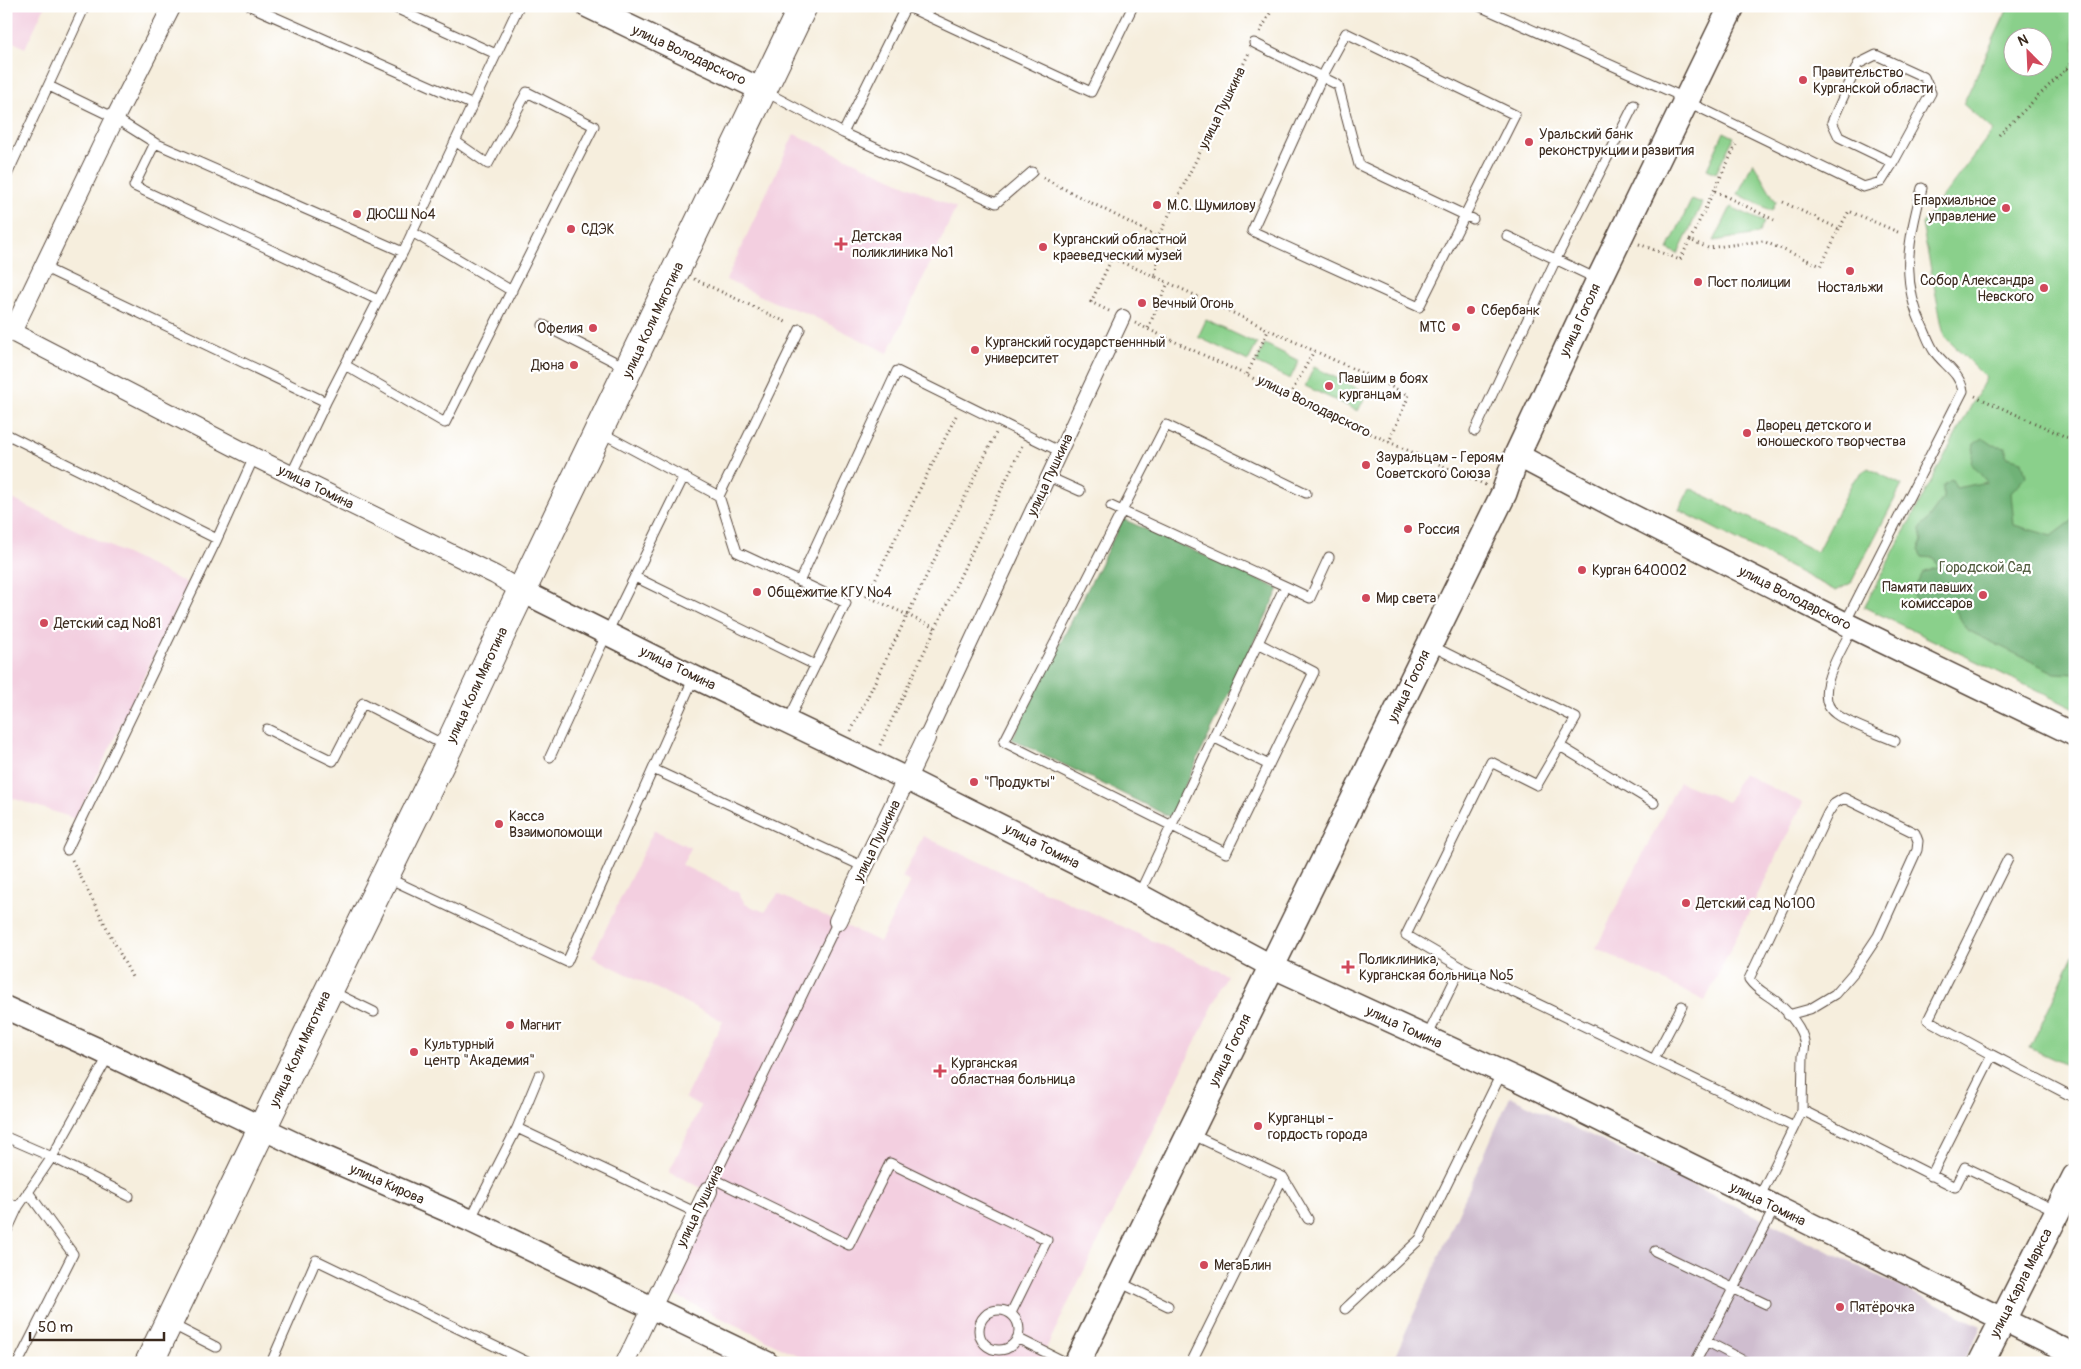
<svg xmlns="http://www.w3.org/2000/svg" width="2081" height="1369" font-family="Pangolin,sans-serif">
<style>
.built{fill:#f3cfe0}
.industrial{fill:#cfbdcf}
.green{fill:#8ad08b;stroke:#627d54;fill-rule:evenodd}
.forest{fill:#6fb277;stroke:#556e4a}
.lines{fill:none;stroke-linecap:round;stroke-linejoin:round}
.service-casing{stroke:#57473b;stroke-width:11}
.pedestrian-casing{stroke:#57473b;stroke-width:16}
.minor-casing{stroke:#57473b;stroke-width:20}
.tertiary-casing{stroke:#57473b;stroke-width:25}
.secondary-casing{stroke:#57473b;stroke-width:28}
.primary-casing{stroke:#57473b;stroke-width:30}
.path{stroke:#57473b;stroke-width:3;stroke-dasharray:1 4;stroke-linecap:butt}
.service{stroke:#fff;stroke-width:9}
.pedestrian{stroke:#fff;stroke-width:14}
.minor{stroke:#fff;stroke-width:18}
.tertiary{stroke:#fff;stroke-width:22}
.secondary{stroke:#fff;stroke-width:25}
.primary{stroke:#fff;stroke-width:28}
.poi-dot{fill:#d1495b;stroke:#fff;stroke-width:2}
.labels{text-anchor:middle;dominant-baseline:central;stroke-width:4.5;stroke-linejoin:round;paint-order:stroke}
.street-label{font-size:14px;fill:#3b2a1e;stroke:#fff}
.poi-label{font-size:14px;fill:#3b2a1e;stroke:#fff;text-anchor:start}
.park-label{font-size:14px;fill:#535c3f;stroke:#fff}
</style>
<rect width="100%" height="100%" fill="#fff"/>
<filter id="ink" filterUnits="userSpaceOnUse"><feTurbulence type="fractalNoise" baseFrequency=".02" numOctaves="2"/><feDisplacementMap in="SourceGraphic" scale="10" xChannelSelector="R" yChannelSelector="G"/><feConvolveMatrix kernelMatrix="1 2 1 2 8 2 1 2 1" color-interpolation-filters="sRGB"/></filter>
<filter id="wash" filterUnits="userSpaceOnUse"><feTurbulence type="fractalNoise" baseFrequency=".0096" numOctaves="4" result="noise"/><feDisplacementMap in="SourceGraphic" scale="20" xChannelSelector="R" yChannelSelector="G"/><feGaussianBlur stdDeviation="1.12" result="paint"/><feColorMatrix in="noise" values="0 0 0 0 0 0 0 0 0 0 0 0 0 0 0 0 0 1.4 0 .05"/><feComposite in="paint" operator="in"/></filter>
<g filter="url(#wash)">
<rect width="100%" height="100%" fill="#f6eedd"/>
<!-- built -->
<path class="built" d="M 6,6 L 45,6 L 25,48 L 6,38 Z
M 794,134 L 956,208 L 888,353 L 806,313 L 774,302 L 726,280 Z
M 6,496 L 188,584 L 76,819 L 6,796 Z
M 1742,773 L 1803,803 L 1705,1001 L 1596,948 L 1679,782 L 1728,802 Z
M 654,830 L 691,848 L 682,865 L 739,893 L 745,904 L 765,912 L 778,894 L 880,942 L 910,882 L 902,878 L 923,836 L 1228,975 L 1039,1363 L 813,1363 L 664,1290 L 708,1191 L 669,1172 L 701,1106 L 685,1098 L 723,1021 L 592,957 Z"/>
<!-- industrial -->
<path class="industrial" d="M 1510,1096 L 1981,1326 L 1963,1363 L 1392,1363 Z"/>
<!-- green -->
<path class="green" d="M 2009,6 L 2075,6 L 2075,709 L 1864,607 L 1986,378 L 1944,336 L 1922,224 L 1993,130 L 1963,104 ZM 2014,38 L 2044,38 L 2044,68 L 2014,68 Z
M 1724,132 L 1734,137 L 1716,173 L 1707,169 Z
M 1753,162 L 1776,202 L 1772,211 L 1738,194 Z
M 1692,199 L 1702,203 L 1678,254 L 1668,249 Z
M 1731,207 L 1764,222 L 1758,234 L 1714,241 Z
M 1206,320 L 1257,344 L 1248,361 L 1198,337 Z
M 1265,344 L 1299,361 L 1290,379 L 1256,363 Z
M 1314,367 L 1367,393 L 1358,411 L 1305,386 Z
M 1868,468 L 1902,485 L 1851,583 L 1836,591 L 1679,510 L 1690,488 L 1817,552 L 1853,481 Z
M 2075,951 L 2075,1069 L 2030,1048 Z"/>
<!-- forest -->
<path class="forest" d="M 1983,438 L 1993,445 L 2006,447 L 2006,457 L 2022,461 L 2026,476 L 2011,493 L 2014,525 L 2052,536 L 2072,521 L 2075,516 L 2075,674 L 2055,673 L 1967,630 L 1954,608 L 1919,603 L 1912,592 L 1923,573 L 1938,567 L 1934,558 L 1922,557 L 1918,550 L 1922,541 L 1920,530 L 1943,498 L 1943,486 L 1952,479 L 1956,488 L 1987,482 L 1971,463 L 1974,444 Z
M 1123,519 L 1279,589 L 1170,817 L 1012,739 Z"/>
</g>
<g filter="url(#ink)">
<g class="lines">
<defs>
<path id="service" d="M 250,6 L 473,105
M 391,6 L 496,54
M 906,6 L 1091,92 L 1133,6
M 1479,6 L 1676,94 L 1679,105
M 1346,33 L 1515,115 L 1419,307 L 1252,231 L 1322,77 Z
M 1254,43 L 1338,85 L 1359,165 L 1473,219
M 49,86 L 115,118 L 155,143 L 403,252
M 764,91 L 843,133 L 906,6
M 1686,101 L 1863,187 L 1881,182 L 1893,163 L 1839,137 L 1832,122 L 1858,64 L 1876,55 L 1924,77 L 1931,93 L 1893,163
M 843,133 L 996,203 L 1032,172
M 155,143 L 134,186 L 378,300
M 6,177 L 85,6
M 412,232 L 512,291
M 1507,236 L 1597,279
M 43,267 L 326,402
M 543,325 L 627,368
M 345,365 L 445,423 L 594,126 L 527,92 L 488,164 L 455,141
M 1475,431 L 1556,259 L 1634,105
M 602,433 L 719,496 L 737,552 L 846,603 L 788,721
M 6,434 L 217,539 L 254,457
M 291,475 L 326,402 L 403,252 L 519,6
M 1049,477 L 1080,491
M 719,496 L 800,329
M 1111,506 L 1285,586 L 1139,894
M 635,577 L 815,665
M 799,582 L 897,371 L 1061,452
M 1285,586 L 1310,598 L 1329,557
M 1845,623 L 1963,391 C 1960,373 1944,365 1934,351 C 1930,345 1927,337 1924,330 C 1899,279 1909,240 1922,188
M 1853,627 C 1843,648 1810,696 1836,714 C 1849,724 1879,734 1895,741
M 1258,643 L 1314,672 L 1226,853 L 1004,742 L 1166,425 L 1306,493
M 1432,646 L 1576,718 L 1537,785 L 1491,762 L 1406,935 L 1461,967 L 1794,1127 L 1802,1110 L 1803,1055 C 1810,1037 1792,1016 1779,1004 C 1768,994 1758,992 1749,979 L 1828,813 L 1834,804 L 1844,798 L 1915,833 L 1918,841 L 1917,850 L 1878,936 L 1854,972 L 1835,994 L 1810,1009 L 1788,1015
M 267,729 L 333,761 L 363,703 L 446,746
M 1213,737 L 1269,765
M 1560,746 L 1654,803
M 550,757 L 607,633 L 684,476
M 653,769 L 864,867
M 67,850 L 217,539
M 388,878 L 567,962 L 694,677
M 331,991 L 374,1012
M 1427,1037 L 1461,967
M 1992,1055 L 1928,1020 L 2008,859
M 1654,1059 L 1682,1006
M 1802,1110 L 1955,1187 L 1965,1167 L 2057,1211
M 517,1128 L 697,1213
M 1191,1134 L 1283,1177 L 1308,1219
M 6,1137 L 52,1157 L 109,1055
M 1931,1176 L 1992,1055 L 2075,1098
M 714,1179 L 849,1245 L 890,1163 L 1047,1240 L 1011,1313
M 711,1184 L 838,921
M 1759,1198 L 1794,1127
M 6,1202 L 18,1207
M 470,1220 L 517,1128 L 539,1075
M 6,1233 L 18,1207 L 52,1157 L 129,1196
M 1655,1251 L 1766,1304
M 1119,1282 L 1168,1306
M 1345,1309 L 1420,1239 L 1502,1072
M979 1330a20 20 0 1 1 40 0a20 20 0 1 1-40 0Z
M 171,1324 L 216,1347
M 1017,1338 L 1067,1363
M 1706,1341 L 1748,1363
M 18,1363 L 73,1254 L 28,1192
M 271,1363 L 316,1260 L 511,1354
M 507,1363 L 511,1354 L 529,1363
M 1191,1363 L 1283,1177
M 1695,1363 L 1775,1207"/>
<path id="pedestrian" d="M 926,738 L 1123,317"/>
<path id="minor" d="M 172,6 L 115,118 L 12,332 L 254,457 L 495,575 L 522,591
M 838,921 L 926,738
M 625,1363 L 708,1191"/>
<path id="tertiary" d="M 587,6 L 764,91
M 1517,455 L 1623,511 L 1844,623 L 2075,735
M 522,591 L 694,677 L 907,779 L 1139,895 L 1271,966 L 1517,1079 L 2075,1355
M 6,1008 L 99,1050 L 306,1149 L 469,1220 L 767,1363"/>
<path id="secondary" d="M 1077,1363 L 1504,493 L 1517,455 L 1599,280 L 1732,6
M 1981,1363 L 2075,1177"/>
<path id="primary" d="M 149,1363 L 329,990 L 448,748 L 509,617 L 803,6"/>
</defs>
<!-- service casing -->
<use href="#service" class="service-casing"/>
<!-- pedestrian casing -->
<use href="#pedestrian" class="pedestrian-casing"/>
<!-- minor casing -->
<use href="#minor" class="minor-casing"/>
<!-- tertiary casing -->
<use href="#tertiary" class="tertiary-casing"/>
<!-- secondary casing -->
<use href="#secondary" class="secondary-casing"/>
<!-- primary casing -->
<use href="#primary" class="primary-casing"/>
<!-- path -->
<path class="path" d="M 1260,32 L 1274,6
M 2066,69 L 2075,74
M 1999,135 L 2075,60
M 1043,178 L 1158,237
M 1715,191 L 1774,220
M 1783,202 L 1839,229 L 1849,211 L 1900,233
M 1690,240 L 1736,145
M 1639,244 L 1680,260 L 1690,240 L 1708,248 L 1763,241 L 1821,266 L 1839,229
M 1156,277 L 1409,395 L 1389,442
M 694,279 L 788,323
M 1109,311 L 1091,302 L 1112,258 L 1156,277 L 1158,237 L 1249,53
M 1135,323 L 1389,442 L 1486,485
M 1148,328 L 1168,283
M 1247,374 L 1268,331
M 1290,395 L 1314,351
M 1975,396 L 2075,441
M 2070,439 L 2075,431
M 935,628 L 867,596 L 957,414
M 851,731 L 996,433
M 880,745 L 1022,446
M 72,860 L 133,979"/>
<!-- service -->
<use href="#service" class="service"/>
<!-- pedestrian -->
<use href="#pedestrian" class="pedestrian"/>
<!-- minor -->
<use href="#minor" class="minor"/>
<!-- tertiary -->
<use href="#tertiary" class="tertiary"/>
<!-- secondary -->
<use href="#secondary" class="secondary"/>
<!-- primary -->
<use href="#primary" class="primary"/>
</g>
</g>
<!-- markers -->
<g class="poi-dot">
<circle cx="1803" cy="80" r="5"/>
<circle cx="1529" cy="142" r="5"/>
<circle cx="1157" cy="205" r="5"/>
<circle cx="2006" cy="208" r="5"/>
<circle cx="357" cy="214" r="5"/>
<circle cx="571" cy="229" r="5"/>
<path d="M838.5 236.5h5v5h5v5h-5v5h-5v-5h-5v-5h5z"/>
<circle cx="1043" cy="247" r="5"/>
<circle cx="1850" cy="271" r="5"/>
<circle cx="1698" cy="282" r="5"/>
<circle cx="2044" cy="288" r="5"/>
<circle cx="1142" cy="303" r="5"/>
<circle cx="1471" cy="310" r="5"/>
<circle cx="1456" cy="327" r="5"/>
<circle cx="593" cy="328" r="5"/>
<circle cx="975" cy="350" r="5"/>
<circle cx="574" cy="365" r="5"/>
<circle cx="1329" cy="386" r="5"/>
<circle cx="1747" cy="433" r="5"/>
<circle cx="1366" cy="465" r="5"/>
<circle cx="1408" cy="529" r="5"/>
<circle cx="1582" cy="570" r="5"/>
<circle cx="757" cy="592" r="5"/>
<circle cx="1983" cy="595" r="5"/>
<circle cx="1366" cy="598" r="5"/>
<circle cx="44" cy="623" r="5"/>
<circle cx="974" cy="782" r="5"/>
<circle cx="499" cy="824" r="5"/>
<circle cx="1686" cy="903" r="5"/>
<path d="M1345.5 959.5h5v5h5v5h-5v5h-5v-5h-5v-5h5z"/>
<circle cx="510" cy="1025" r="5"/>
<circle cx="414" cy="1052" r="5"/>
<path d="M937.5 1063.5h5v5h5v5h-5v5h-5v-5h-5v-5h5z"/>
<circle cx="1258" cy="1126" r="5"/>
<circle cx="1204" cy="1265" r="5"/>
<circle cx="1840" cy="1307" r="5"/>
</g>
<g class="labels">
<!-- street labels -->
<g class="street-label">
<text transform="translate(689 55) rotate(25)">улица Володарского</text>
<text transform="translate(1222 108) rotate(-64)">улица Пушкина</text>
<text transform="translate(653 320) rotate(-65)">улица Коли Мяготина</text>
<text transform="translate(1580 320) rotate(-65)">улица Гоголя</text>
<text transform="translate(1314 406) rotate(26)">улица Володарского</text>
<text transform="translate(1050 475) rotate(-65)">улица Пушкина</text>
<text transform="translate(316 487) rotate(26)">улица Томина</text>
<text transform="translate(1795 598) rotate(27)">улица Володарского</text>
<text transform="translate(678 668) rotate(26)">улица Томина</text>
<text transform="translate(477 685) rotate(-65)">улица Коли Мяготина</text>
<text transform="translate(1409 686) rotate(-64)">улица Гоголя</text>
<text transform="translate(877 841) rotate(-64)">улица Пушкина</text>
<text transform="translate(1042 846) rotate(27)">улица Томина</text>
<text transform="translate(1404 1027) rotate(25)">улица Томина</text>
<text transform="translate(300 1049) rotate(-65)">улица Коли Мяготина</text>
<text transform="translate(1230 1050) rotate(-64)">улица Гоголя</text>
<text transform="translate(387 1184) rotate(24)">улица Кирова</text>
<text transform="translate(1768 1204) rotate(26)">улица Томина</text>
<text transform="translate(700 1206) rotate(-64)">улица Пушкина</text>
<text transform="translate(2021 1283) rotate(-63)">улица Карла Маркса</text>
</g>
<!-- poi labels -->
<g class="poi-label">
<text x="1813" y="72">Правительство<tspan x="1813" dy="16">Курганской области</tspan></text>
<text x="1539" y="134">Уральский банк<tspan x="1539" dy="16">реконструкции и развития</tspan></text>
<text x="1996" y="200" text-anchor="end">Епархиальное<tspan x="1996" dy="16">управление</tspan></text>
<text x="1167" y="205">М.С. Шумилову</text>
<text x="367" y="214">ДЮСШ №4</text>
<text x="581" y="229">СДЭК</text>
<text x="852" y="236">Детская<tspan x="852" dy="16">поликлиника №1</tspan></text>
<text x="1053" y="239">Курганский областной<tspan x="1053" dy="16">краеведческий музей</tspan></text>
<text x="2034" y="280" text-anchor="end">Собор Александра<tspan x="2034" dy="16">Невского</tspan></text>
<text x="1708" y="282">Пост полиции</text>
<text x="1850" y="287" text-anchor="middle">Ностальжи</text>
<text x="1152" y="303">Вечный Огонь</text>
<text x="1481" y="310">Сбербанк</text>
<text x="1446" y="327" text-anchor="end">МТС</text>
<text x="583" y="328" text-anchor="end">Офелия</text>
<text x="985" y="342">Курганский государственнный<tspan x="985" dy="16">университет</tspan></text>
<text x="564" y="365" text-anchor="end">Дюна</text>
<text x="1339" y="378">Павшим в боях<tspan x="1339" dy="16">курганцам</tspan></text>
<text x="1757" y="425">Дворец детского и<tspan x="1757" dy="16">юношеского творчества</tspan></text>
<text x="1376" y="457">Зауральцам - Героям<tspan x="1376" dy="16">Советского Союза</tspan></text>
<text x="1418" y="529">Россия</text>
<text x="1592" y="570">Курган 640002</text>
<text x="1973" y="587" text-anchor="end">Памяти павших<tspan x="1973" dy="16">комиссаров</tspan></text>
<text x="767" y="592">Общежитие КГУ №4</text>
<text x="1376" y="598">Мир света</text>
<text x="54" y="623">Детский сад №81</text>
<text x="984" y="782">"Продукты"</text>
<text x="509" y="816">Касса<tspan x="509" dy="16">Взаимопомощи</tspan></text>
<text x="1696" y="903">Детский сад №100</text>
<text x="1359" y="959">Поликлиника,<tspan x="1359" dy="16">Курганская больница №5</tspan></text>
<text x="520" y="1025">Магнит</text>
<text x="424" y="1044">Культурный<tspan x="424" dy="16">центр "Академия"</tspan></text>
<text x="951" y="1063">Курганская<tspan x="951" dy="16">областная больница</tspan></text>
<text x="1268" y="1118">Курганцы -<tspan x="1268" dy="16">гордость города</tspan></text>
<text x="1214" y="1265">МегаБлин</text>
<text x="1850" y="1307">Пятёрочка</text>
</g>
<!-- park labels -->
<g class="park-label">
<text x="1985" y="567">Городской Сад</text>
</g>
</g>
<!-- margin -->
<rect width="2081" height="1369" fill="none" stroke="#fff" stroke-width="25"/>
<!-- north arrow -->
<g transform="translate(2028 52) rotate(336)"><circle r="24" fill="#ffffff" stroke="#b1aaa5"/>
<path d="M0-4L9 19L0 12L-9 19Z" fill="#d1495b"/>
<text y="-8" font-size="14" font-weight="bold" text-anchor="middle" fill="#3b2a1e">N</text>
</g>
<!-- scale -->
<path d="M30 1332v8h134v-8" fill="none" stroke="#3b2a1e" stroke-width="2.5"/>
<text x="38" y="1332" font-size="15" fill="#3b2a1e" stroke="#ffffff" stroke-width="4" paint-order="stroke">50 m</text>
</svg>
